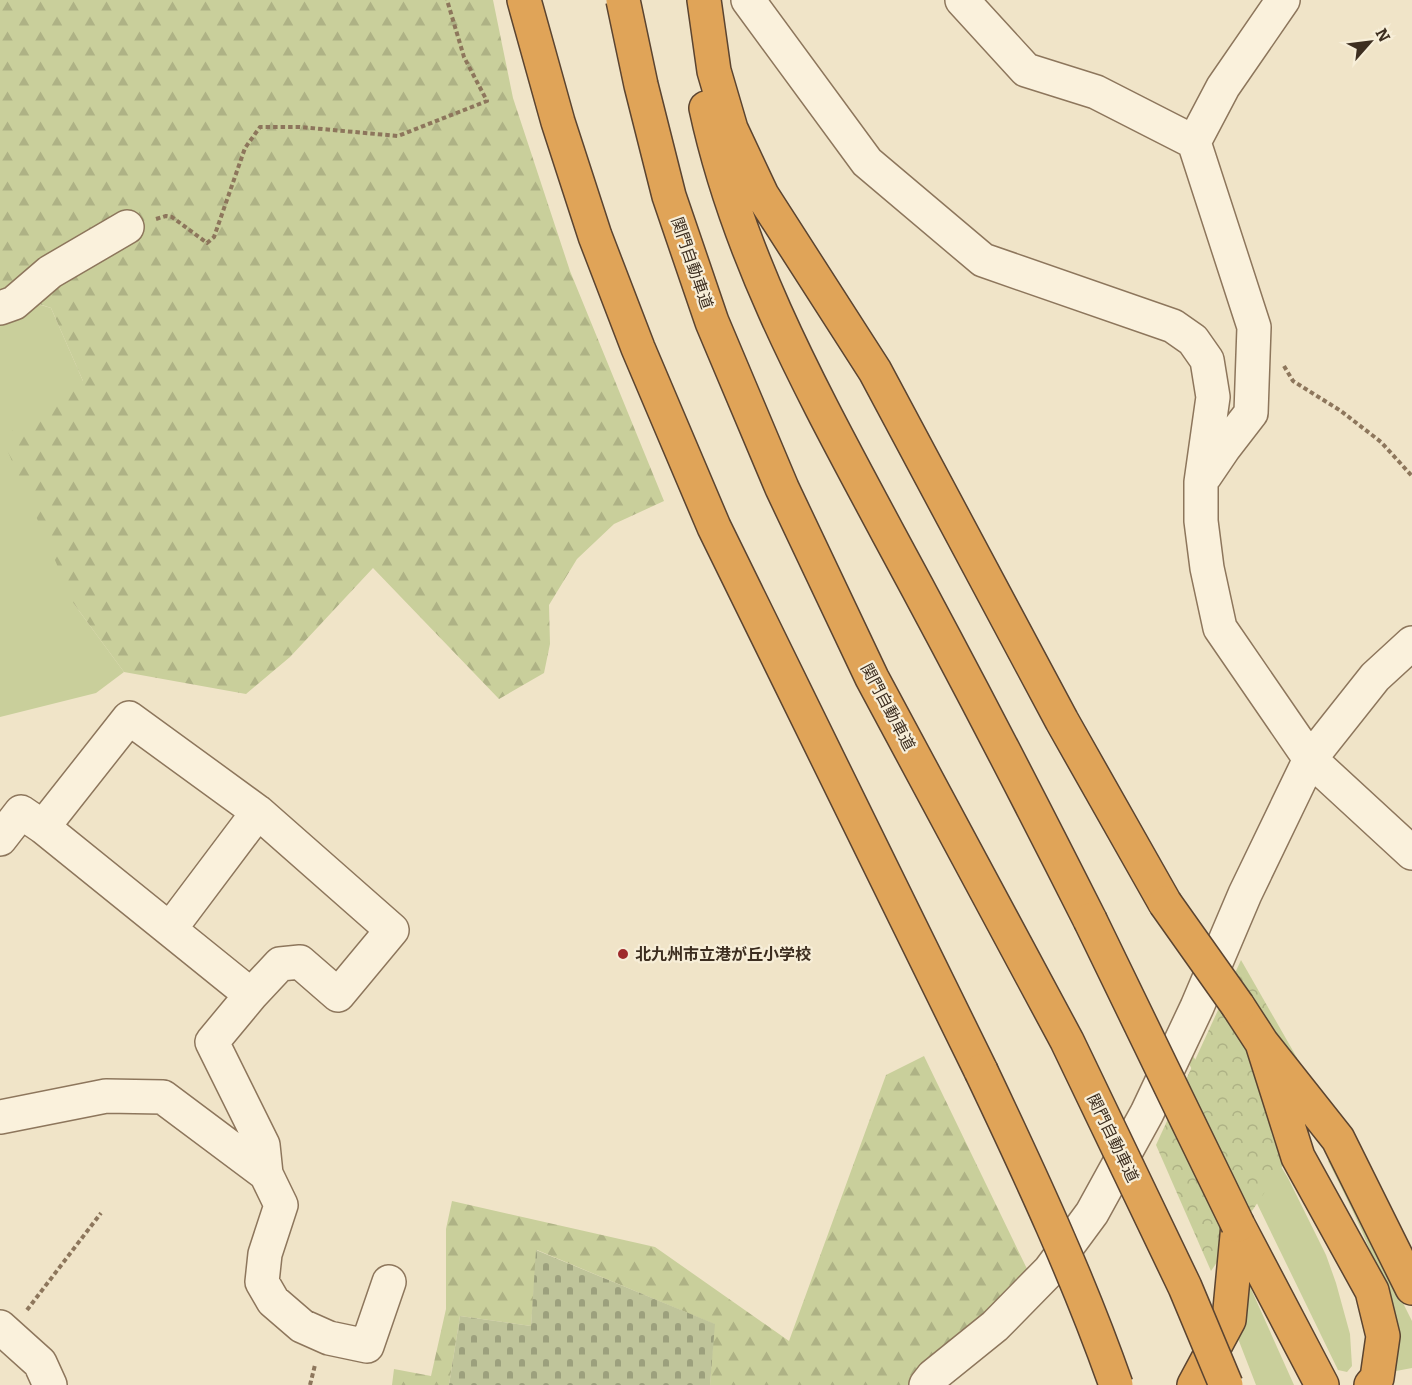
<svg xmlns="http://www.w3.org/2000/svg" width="1412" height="1385" font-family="Bitter,'Noto Sans JP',serif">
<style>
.green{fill:#c9cf9b}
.forest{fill:url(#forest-firs)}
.cemetery{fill:url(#cemetery-stones)}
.park{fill:url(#park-crowns)}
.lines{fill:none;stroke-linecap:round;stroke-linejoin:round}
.minor-casing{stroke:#8d765c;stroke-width:36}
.highway-casing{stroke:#5b4430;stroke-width:36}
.path{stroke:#8d765c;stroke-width:4;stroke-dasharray:4.5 3;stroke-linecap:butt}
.minor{stroke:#faf1dc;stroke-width:33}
.highway{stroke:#e0a458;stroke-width:33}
.highway-bridge-casing{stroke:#5b4430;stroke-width:36;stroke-linecap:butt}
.highway-bridge{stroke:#e0a458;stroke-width:33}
.poi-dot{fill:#9e2a2b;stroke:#f7eed8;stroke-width:2}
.labels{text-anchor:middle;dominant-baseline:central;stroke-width:4.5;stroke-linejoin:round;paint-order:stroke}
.street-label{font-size:16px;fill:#3d2e20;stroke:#f7eed8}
.poi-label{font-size:16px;font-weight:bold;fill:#3d2e20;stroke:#f7eed8;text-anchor:start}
</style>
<defs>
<pattern id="forest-firs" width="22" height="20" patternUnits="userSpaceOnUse" patternTransform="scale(1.5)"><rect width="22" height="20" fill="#c9cf9b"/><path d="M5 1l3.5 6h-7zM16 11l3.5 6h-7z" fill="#aeb285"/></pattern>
<pattern id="cemetery-stones" width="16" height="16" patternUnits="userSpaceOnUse" patternTransform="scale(1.5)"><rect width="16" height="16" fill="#bfc49a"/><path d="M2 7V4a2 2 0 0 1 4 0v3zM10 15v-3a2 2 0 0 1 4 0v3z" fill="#9ca07d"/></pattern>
<pattern id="park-crowns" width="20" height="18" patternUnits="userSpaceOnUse" patternTransform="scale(1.5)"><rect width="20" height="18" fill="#c9cf9b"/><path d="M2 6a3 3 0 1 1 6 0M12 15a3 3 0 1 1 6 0" fill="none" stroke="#aeb285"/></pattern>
</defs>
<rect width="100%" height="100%" fill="#f0e4c8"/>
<!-- green -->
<path class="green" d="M 34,303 L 51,308 L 83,381 L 74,604 L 124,672 L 96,693 L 0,717 L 0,319 Z
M 1182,1041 L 1223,1098 L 1274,1155 L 1288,1178 L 1326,1255 L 1336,1283 L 1350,1334 L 1352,1366 L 1347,1372 L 1338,1370 L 1179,1043 Z
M 1331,1159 L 1412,1321 L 1412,1368 L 1396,1371 C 1395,1294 1362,1228 1328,1161 Z
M 1247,1280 L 1294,1385 L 1256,1385 L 1237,1336 Z"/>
<!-- forest -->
<path class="forest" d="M 0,0 L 493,0 L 513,98 L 570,271 L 664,501 L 614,524 L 577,559 L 549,605 L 550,644 L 544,673 L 499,699 L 373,568 L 290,657 L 246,694 L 124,672 L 74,604 L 2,438 L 83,381 L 51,308 L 0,291 Z
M 924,1056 L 1029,1273 L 910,1385 L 710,1385 L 714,1324 L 537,1250 L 531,1326 L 460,1316 L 449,1385 L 392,1385 L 394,1369 L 431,1376 L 446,1309 L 446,1229 L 452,1201 L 655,1247 L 789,1341 L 886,1075 Z"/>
<!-- cemetery -->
<path class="cemetery" d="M 536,1250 L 715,1324 L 710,1385 L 449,1385 L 460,1316 L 531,1326 Z"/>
<!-- park -->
<path class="park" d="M 1241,960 L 1324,1105 L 1211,1271 L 1156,1145 Z"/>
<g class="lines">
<defs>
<path id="minor" d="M 748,0 L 867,162 L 983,260 L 1173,326 L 1193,340 L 1207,360 L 1213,397 L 1201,482 L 1201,521 L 1207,568 L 1220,628 L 1310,759 L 1412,853
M 962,0 L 1026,70 L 1096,92 L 1194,142
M 0,308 L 14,303 L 50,272 L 127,227
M 1205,476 L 1224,448 L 1251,413 L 1254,327 L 1194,142 L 1223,87 L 1283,0
M 43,827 L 251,995
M 0,839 L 21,812 L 43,827 L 129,718 L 258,812 L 392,930 L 338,995 L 300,962 L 280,964 L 251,995 L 212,1042 L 263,1145 L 266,1174 L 163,1097 L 106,1096 L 0,1117
M 170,929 L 258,812
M 266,1174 L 281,1205 L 265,1254 L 262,1282 L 273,1301 L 302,1326 L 329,1338 L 367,1346 L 389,1282
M 0,1327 L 40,1363 L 50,1385
M 926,1385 L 933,1376 L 995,1326 L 1050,1270 L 1092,1213 L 1147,1113 L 1197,1007 L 1245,894 L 1310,759 L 1375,677 L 1412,643"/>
<path id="highway" d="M 524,0 L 558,122 L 595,236 L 638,348 L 714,527 L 981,1071
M 704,0 L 714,71 L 731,129 L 762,195 L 875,371 L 1062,721 L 1165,903
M 706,108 C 739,262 816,398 889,535 C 958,662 1025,791 1090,920
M 1238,1006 L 1262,1043 L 1338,1139 L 1412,1288
M 1262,1043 L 1298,1157 L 1372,1291 L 1383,1336 L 1377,1378 L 1371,1385
M 1238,1225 L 1322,1385
M 1194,1385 L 1229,1320 L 1238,1225"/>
</defs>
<!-- minor casing -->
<use href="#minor" class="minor-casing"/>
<!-- highway casing -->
<use href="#highway" class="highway-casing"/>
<!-- path -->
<path class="path" d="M 156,219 L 166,216 L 172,217 L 207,243 L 214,237 L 245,148 L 260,127 L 300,127 L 398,136 L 487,101 L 464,57 L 447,0
M 1284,366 L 1293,381 L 1341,411 L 1381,442 L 1412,476
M 27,1310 L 101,1213
M 310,1385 L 315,1365"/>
<!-- minor -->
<use href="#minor" class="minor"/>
<!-- highway -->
<use href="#highway" class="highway"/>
<defs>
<path id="highway-bridge" d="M 623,0 L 641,85 L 669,196 L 712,322 L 782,488 L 872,678 L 1067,1041 L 1185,1287 L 1226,1385
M 1165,903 L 1238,1006
M 1090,920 L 1238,1225
M 981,1071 C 1030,1174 1078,1277 1116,1385"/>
</defs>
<!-- highway-bridge casing -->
<use href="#highway-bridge" class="highway-bridge-casing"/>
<!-- highway-bridge -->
<use href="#highway-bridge" class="highway-bridge"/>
</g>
<!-- markers -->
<circle class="poi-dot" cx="623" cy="954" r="6"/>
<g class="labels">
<!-- street labels -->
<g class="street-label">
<text transform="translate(692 263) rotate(71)">関門自動車道</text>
<text transform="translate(888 707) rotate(62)">関門自動車道</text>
<text transform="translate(1113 1138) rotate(64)">関門自動車道</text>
</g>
<!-- poi labels -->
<g class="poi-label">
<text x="635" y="954">北九州市立港が丘小学校</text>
</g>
</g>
<!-- north arrow -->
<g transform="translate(1370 42) rotate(62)" stroke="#f7eed8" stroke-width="4.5" paint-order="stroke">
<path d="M0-4.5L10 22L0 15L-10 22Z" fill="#3d2e20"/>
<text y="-9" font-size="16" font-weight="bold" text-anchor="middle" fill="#3d2e20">N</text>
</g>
</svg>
